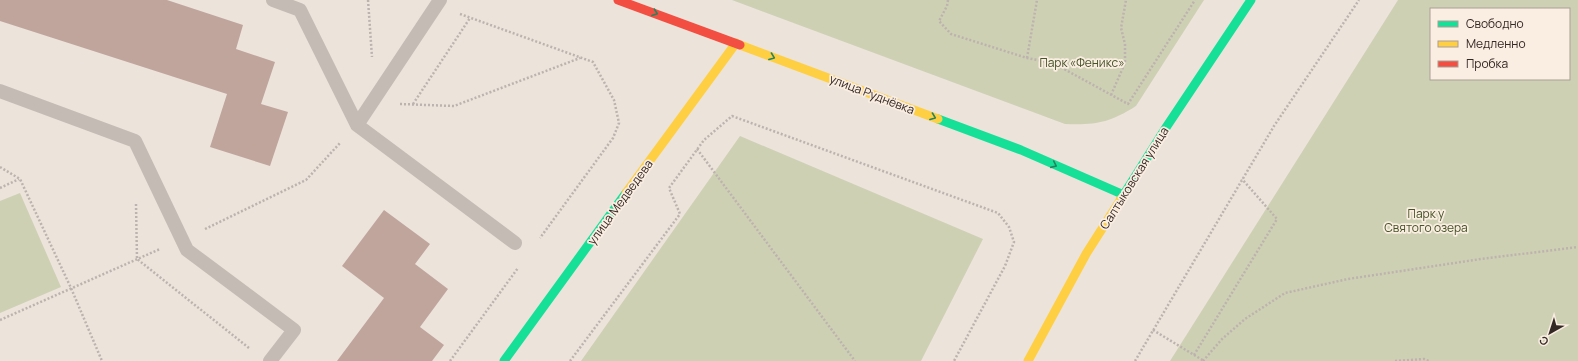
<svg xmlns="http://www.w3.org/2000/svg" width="1578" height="361" font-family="Manrope,sans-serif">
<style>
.green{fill:#ced0b4;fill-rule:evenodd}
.building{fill:#c0a59c}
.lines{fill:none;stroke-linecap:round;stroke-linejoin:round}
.path{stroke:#bcb3ae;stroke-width:2.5;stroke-dasharray:2 2;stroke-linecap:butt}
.lane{stroke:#c4bbb5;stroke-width:14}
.fast{stroke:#16e098;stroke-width:9}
.slow{stroke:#ffcf43;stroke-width:9}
.jam{stroke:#f24e42;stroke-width:9}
.oneway{stroke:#25845e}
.labels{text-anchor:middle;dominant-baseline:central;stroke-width:3.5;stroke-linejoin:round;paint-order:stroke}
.park-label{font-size:12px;fill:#455327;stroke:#faede1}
.street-label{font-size:12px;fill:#342824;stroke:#faede1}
</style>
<rect width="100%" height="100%" fill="#ece3db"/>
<!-- green -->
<path class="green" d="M 732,0 L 1204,0 L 1136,106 C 1109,123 1096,125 1065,124 Z
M 1398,0 L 1578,0 L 1578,361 L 1170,361 ZM 1431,9 L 1569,9 L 1569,79 L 1431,79 Z
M 740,136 L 983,239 L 921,361 L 581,361 Z
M 20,193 L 61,287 L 0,313 L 0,201 Z"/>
<!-- building -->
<path class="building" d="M 0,0 L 167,0 L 243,25 L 236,49 L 275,62 L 261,104 L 288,112 L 270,166 L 210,147 L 227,94 L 0,21 Z
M 384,210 L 430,244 L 415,264 L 448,289 L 420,327 L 444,345 L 432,361 L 337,361 L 384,298 L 342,266 Z"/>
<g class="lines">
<!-- path -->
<path class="path" d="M 368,0 L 372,57
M 948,0 L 947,6 L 939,21 L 951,34 L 1027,58 L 1053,63 L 1128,104 L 1195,0
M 460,14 L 593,62 L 614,100 L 619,123 L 613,138 L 540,238
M 1027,58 L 1037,0
M 1111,95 L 1125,63 L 1125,44 L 1121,28 L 1126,0
M 400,104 L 454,106 L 580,58
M 413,104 L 470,18
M 697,149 L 855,361
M 0,167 L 20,179 L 71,288 L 102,361
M 0,188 L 19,179
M 136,204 L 137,259 L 249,348
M 205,229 L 306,180 L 340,143
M 0,320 L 160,249
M 1153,330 L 1204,361
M 1194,355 L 1277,219 L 1242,179
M 450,361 L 518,268
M 570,361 L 680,214 L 669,188 L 704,140 L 732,116 L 998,213 L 1009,227 L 1014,242 L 1005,266 L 954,361
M 1135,361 L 1274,126 L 1359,0
M 1203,361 L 1222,339 L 1245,319 L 1285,293 L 1348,279 L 1481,259 L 1578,247
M 1395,361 L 1424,359 L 1429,361"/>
<!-- lane -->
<path class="lane" d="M 273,0 L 300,10 L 357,125 L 515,243
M 0,91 L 135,141 L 187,250 L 294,330 L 270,361
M 357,125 L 440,0"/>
<!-- fast -->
<path class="fast" d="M 938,119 L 1021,150 L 1124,195
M 1121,199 L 1167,126 L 1251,0
M 504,361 L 626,193"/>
<!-- slow -->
<path class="slow" d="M 740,45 L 938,119
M 626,193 L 736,43
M 1028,361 L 1086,254 L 1121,199"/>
<!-- jam -->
<path class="jam" d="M 618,0 L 740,45"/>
</g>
<!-- one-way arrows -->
<defs><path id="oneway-chevron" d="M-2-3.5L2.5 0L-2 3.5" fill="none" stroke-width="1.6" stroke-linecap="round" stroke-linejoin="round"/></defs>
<g class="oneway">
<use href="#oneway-chevron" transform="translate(655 13) rotate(20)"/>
<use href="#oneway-chevron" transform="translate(772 57) rotate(21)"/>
<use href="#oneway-chevron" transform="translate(933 117) rotate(21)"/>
<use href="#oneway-chevron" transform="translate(1054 165) rotate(24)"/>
</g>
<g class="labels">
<!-- park labels -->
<g class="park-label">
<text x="1082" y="62">Парк «Феникс»</text>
<text x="1426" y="213">Парк у<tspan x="1426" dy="14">Святого озера</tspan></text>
</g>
<!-- street labels -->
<g class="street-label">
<text transform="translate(872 94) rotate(21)">улица Руднёвка</text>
<text transform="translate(1134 178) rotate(-58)">Салтыковская улица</text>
<text transform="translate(620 202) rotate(-54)">улица Медведева</text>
</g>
</g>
<!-- legend -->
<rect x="1430" y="8" width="140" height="72" fill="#faede1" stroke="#ab9e95"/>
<rect x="1438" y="21" width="20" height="6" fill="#16e098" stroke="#ab9e95"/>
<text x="1466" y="28" font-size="12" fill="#342824">Свободно</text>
<rect x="1438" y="41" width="20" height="6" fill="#ffcf43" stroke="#ab9e95"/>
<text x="1466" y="48" font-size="12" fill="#342824">Медленно</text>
<rect x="1438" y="61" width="20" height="6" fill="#f24e42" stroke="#ab9e95"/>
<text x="1466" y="68" font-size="12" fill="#342824">Пробка</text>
<!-- north arrow -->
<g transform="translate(1550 333) rotate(219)" stroke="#faede1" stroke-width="3" paint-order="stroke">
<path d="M0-3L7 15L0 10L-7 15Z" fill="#342824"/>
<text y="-6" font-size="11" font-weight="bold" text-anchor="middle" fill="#342824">С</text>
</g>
</svg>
